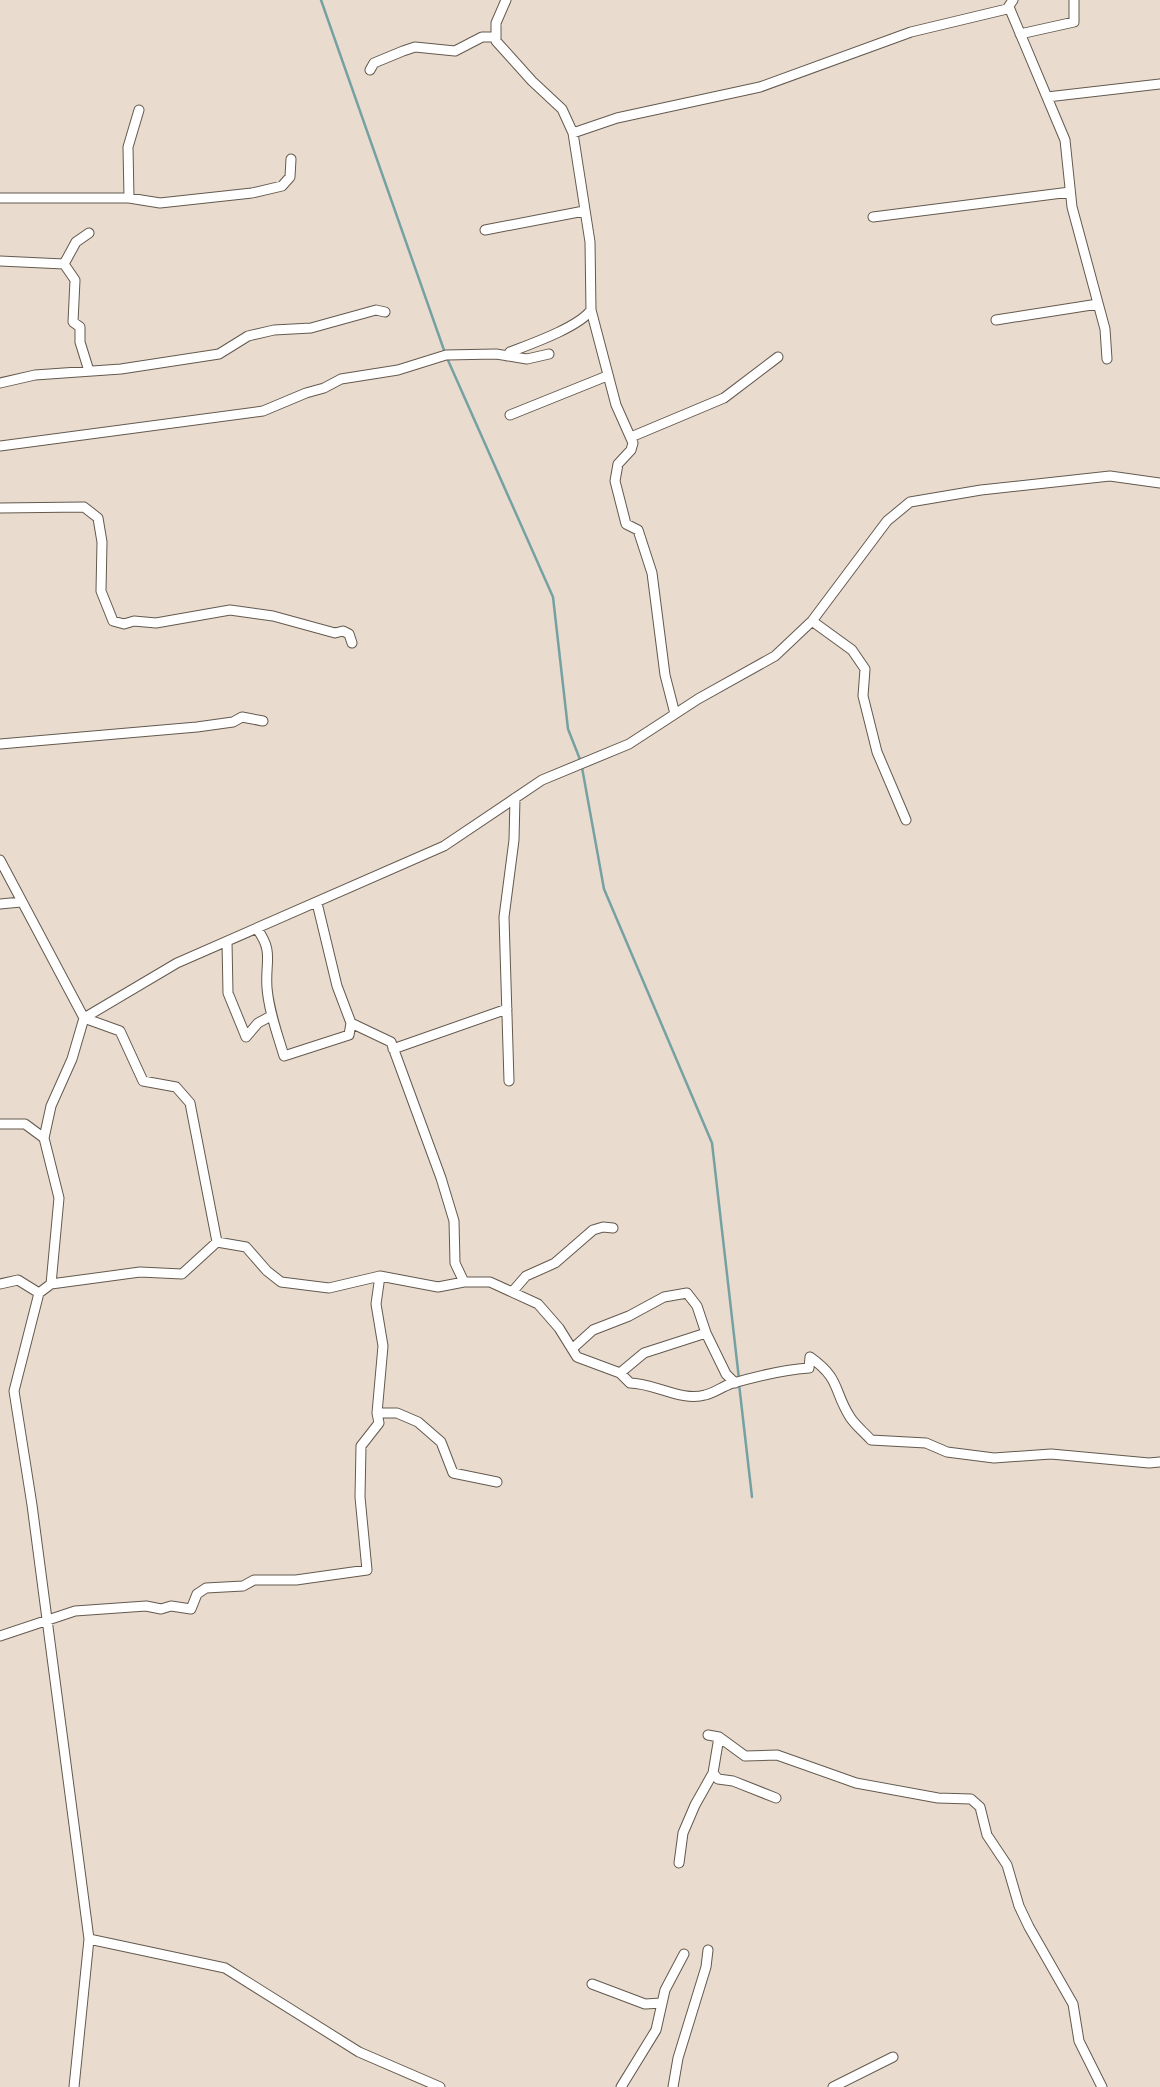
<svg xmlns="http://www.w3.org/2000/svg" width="1160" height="2087" font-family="'Libre Baskerville',serif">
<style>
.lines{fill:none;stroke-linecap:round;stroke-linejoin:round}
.stream{stroke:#76a1a3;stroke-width:2.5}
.street-casing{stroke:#64594e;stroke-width:11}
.street{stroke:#fff;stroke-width:9}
</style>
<rect width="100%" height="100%" fill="#e9dccf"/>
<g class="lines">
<!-- stream -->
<path class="stream" d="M 321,0 L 445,353
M 447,358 L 553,597 L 568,729 L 581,762 L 604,889 L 712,1143 L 739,1379
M 739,1384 L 752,1497"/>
<defs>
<path id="street" d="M 506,0 L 496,23 L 496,41 L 532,81 L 562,109 L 573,133 L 590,242 L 591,310 L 616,405 L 633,443 L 631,450 L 618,464 L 615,481 L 626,524 L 638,530 L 652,573 L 665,675 L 675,714
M 1009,7 L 1065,140 L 1072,207 L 1105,329 L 1107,359
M 1020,34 L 1074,22 L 1074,0
M 370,70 L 374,63 L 403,51 L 415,47 L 455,51 L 482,37 L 494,37
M 1047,97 L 1160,84
M 573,133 L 617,118 L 760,87 L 911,32 L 1007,9 L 1013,0
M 0,198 L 129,198 L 160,203 L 252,193 L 282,186 L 290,177 L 291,159
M 129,198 L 128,147 L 139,110
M 873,217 L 1070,192
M 485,230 L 584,211
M 89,233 L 76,242 L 64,264 L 75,280 L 73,322 L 80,327 L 80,342 L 89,371
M 0,261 L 64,264
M 996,320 L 1098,304
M 507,356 L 510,352 C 531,344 579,327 591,310
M 0,383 L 35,375 L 121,369 L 219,354 L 248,336 L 274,330 L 311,328 L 376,310 L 385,312
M 510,415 L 607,376
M 631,437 L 724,398 L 778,357
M 0,446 L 263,411 L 306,393 L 324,388 L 341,379 L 398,370 L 446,355 L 496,354 L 527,359 L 549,354
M 0,508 L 84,507 L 98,518 L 102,542 L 101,591 L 113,621 L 124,624 L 134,621 L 156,623 L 230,610 L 273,616 L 335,633 L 343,631 L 349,634 L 352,643
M 812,621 L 852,650 L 865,669 L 863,696 L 877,752 L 906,820
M 0,744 L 197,727 L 233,722 L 242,717 L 263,721
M 0,860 L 84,1018 L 72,1059 L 51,1106 L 44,1138 L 59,1198 L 51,1284 L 39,1293 L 14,1391 L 32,1505 L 89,1939 L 74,2087
M 317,903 L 337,986 L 351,1023 L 391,1042 L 441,1178 L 454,1221 L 455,1263 L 464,1282
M 0,904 L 21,902
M 257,929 C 274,952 265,961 267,988 C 269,1011 277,1033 284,1056 L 349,1035 L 351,1023
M 227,942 L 228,993 L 246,1037 L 258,1023 L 271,1016
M 393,1049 L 507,1009
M 509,1081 L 504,917 L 514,840 L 515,798
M 0,1124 L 25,1124 L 44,1138
M 217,1242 L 190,1103 L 176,1087 L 143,1081 L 120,1031 L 84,1018 L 177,963 L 444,846 L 542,780 L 629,744 L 698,699 L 775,656 L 812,621 L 887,521 L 910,502 L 981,490 L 1110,476 L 1160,483
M 380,1276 L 376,1304 L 383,1346 L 377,1413 L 397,1413 L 418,1422 L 441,1442 L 453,1473 L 497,1482
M 0,1284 L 18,1280 L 39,1293
M 51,1284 L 140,1272 L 182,1274 L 217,1242 L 246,1247 L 267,1271 L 281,1282 L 329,1288 L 380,1276 L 438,1287 L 464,1282 L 490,1282 L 538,1304 L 559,1328 L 577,1357 L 620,1373 L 630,1383 C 654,1383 682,1402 705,1395 C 714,1393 722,1387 730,1384 C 757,1376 781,1370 809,1368 L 810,1357
M 513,1291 L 526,1276 L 555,1263 L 593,1230 L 603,1227 L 613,1228
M 572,1349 L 593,1330 L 629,1316 L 664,1297 L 687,1293 L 697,1306 L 706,1333
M 810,1357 C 841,1379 833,1390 850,1417 C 855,1425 864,1432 871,1440 L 926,1443 L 947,1452 L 994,1458 L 1051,1454 L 1149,1463 L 1160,1462
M 620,1373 L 644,1353 L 706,1333 L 726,1374 L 735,1383
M 0,1636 L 75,1611 L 146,1606 L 161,1609 L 171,1606 L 191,1609 L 197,1594 L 206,1588 L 243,1586 L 254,1580 L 296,1580 L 367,1570 L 360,1497 L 361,1446 L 379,1423 L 377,1413
M 708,1735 L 719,1737 L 745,1756 L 777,1755 L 856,1783 L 938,1798 L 971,1799 L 980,1807 L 987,1835 L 1007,1865 L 1019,1906 L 1029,1927 L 1073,2004 L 1079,2041 L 1102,2087
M 713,1773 L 718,1779 L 733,1781 L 776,1798
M 679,1863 L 683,1833 L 695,1805 L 713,1773 L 719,1737
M 89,1939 L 225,1968 L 359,2052 L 440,2087
M 592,1984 L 645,2004 L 662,2003
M 621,2087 L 656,2030 L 665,1990 L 684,1954
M 673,2087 L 678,2058 L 706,1967 L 708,1950
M 833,2087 L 893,2057"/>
</defs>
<!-- street casing -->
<use href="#street" class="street-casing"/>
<!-- street -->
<use href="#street" class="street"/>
</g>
</svg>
